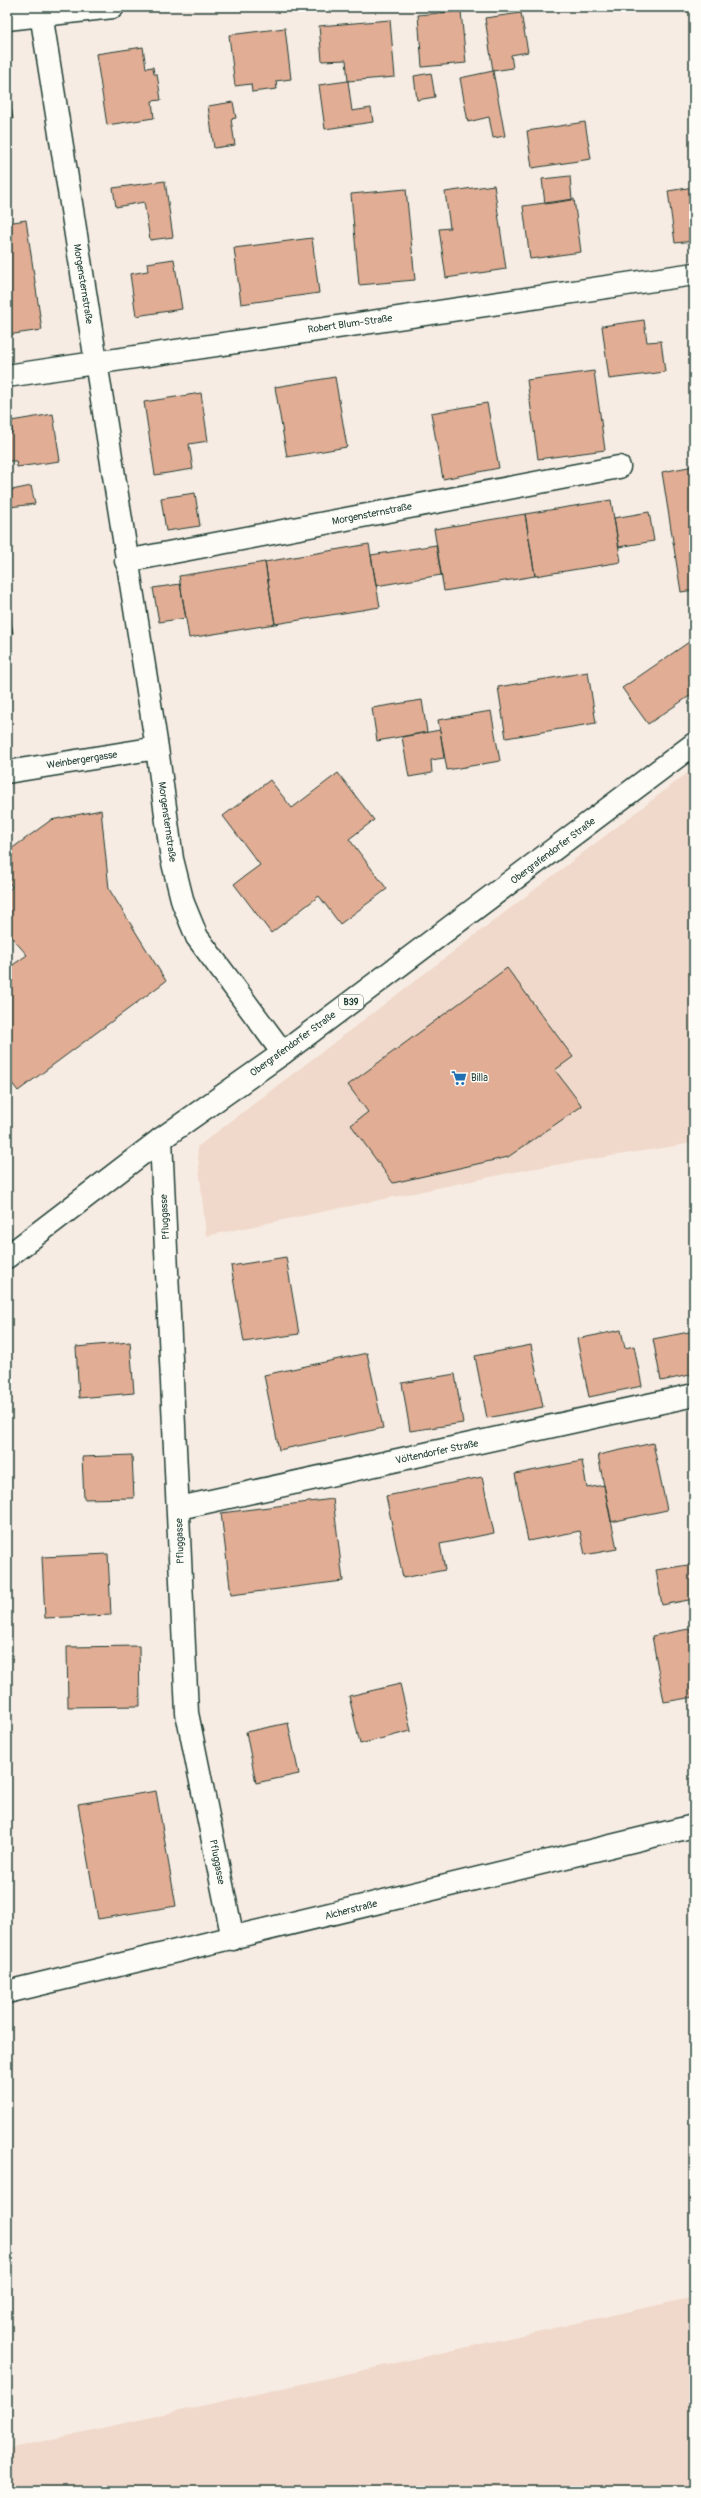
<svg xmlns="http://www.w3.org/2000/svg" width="701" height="2498" font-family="Pangolin,sans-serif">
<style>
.built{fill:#f0d9cb}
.building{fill:#e1ad94;stroke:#1f3d34}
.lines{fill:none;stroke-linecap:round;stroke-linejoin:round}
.minor-casing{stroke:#1f3d34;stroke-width:25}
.major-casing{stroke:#1f3d34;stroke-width:25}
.minor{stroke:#fdfcf7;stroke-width:22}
.major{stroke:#fdfcf7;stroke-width:22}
.labels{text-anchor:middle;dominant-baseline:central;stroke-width:3;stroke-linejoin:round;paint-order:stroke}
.shield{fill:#fdfcf7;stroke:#62766e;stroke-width:1}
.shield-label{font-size:9px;font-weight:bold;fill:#1f3d34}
.street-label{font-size:10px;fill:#1f3d34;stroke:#fdfcf7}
.poi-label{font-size:10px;fill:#1f3d34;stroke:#fdfcf7;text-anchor:start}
</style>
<rect width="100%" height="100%" fill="#f7ece3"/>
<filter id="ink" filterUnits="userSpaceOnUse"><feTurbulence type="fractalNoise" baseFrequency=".025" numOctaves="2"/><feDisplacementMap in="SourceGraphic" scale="8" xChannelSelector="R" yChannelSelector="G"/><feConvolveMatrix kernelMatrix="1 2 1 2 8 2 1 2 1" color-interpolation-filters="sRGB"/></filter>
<g filter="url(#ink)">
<!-- built -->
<path class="built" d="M 694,768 L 694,1143 L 530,1169 L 206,1236 L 197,1147 Z
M 694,2297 L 694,2491 L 7,2491 L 7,2449 Z"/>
<!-- building -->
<path class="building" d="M 461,11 L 466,63 L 422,67 L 418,15 Z
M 521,13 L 528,52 L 511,55 L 513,68 L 493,71 L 485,18 Z
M 390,20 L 395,77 L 348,81 L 346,60 L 322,61 L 319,26 Z
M 285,28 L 291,79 L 276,81 L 277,89 L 252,92 L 251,84 L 235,86 L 229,35 Z
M 143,47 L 146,68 L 153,67 L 154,74 L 157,74 L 161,100 L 152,101 L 154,118 L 107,125 L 96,54 Z
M 493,71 L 505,136 L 493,138 L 489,117 L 468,122 L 460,78 Z
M 431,73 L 435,97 L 417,100 L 414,76 Z
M 7,80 L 13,119 L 7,120 Z
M 348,81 L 352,111 L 371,108 L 373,122 L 325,129 L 319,85 Z
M 233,102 L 236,118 L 231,119 L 235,145 L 214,148 L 208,106 Z
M 585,122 L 591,159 L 532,168 L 527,131 Z
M 570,176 L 572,200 L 545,204 L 542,179 Z
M 165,181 L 173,237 L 150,240 L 144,202 L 116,207 L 113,188 Z
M 494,185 L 506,269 L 446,278 L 439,229 L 450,228 L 445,192 Z
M 694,187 L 694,241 L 675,243 L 668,191 Z
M 406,189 L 415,280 L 359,285 L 351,194 Z
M 574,199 L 581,252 L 530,259 L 523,206 Z
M 26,220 L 42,330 L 7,335 L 7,223 Z
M 312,238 L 319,293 L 241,304 L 234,248 Z
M 174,259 L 182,309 L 136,316 L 130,274 L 148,271 L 147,263 Z
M 644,320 L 647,342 L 661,341 L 665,372 L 609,379 L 602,326 Z
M 594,371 L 605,450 L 538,459 L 527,380 Z
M 335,377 L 347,447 L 287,457 L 275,387 Z
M 201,393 L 208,441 L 189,444 L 193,469 L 155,475 L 144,402 Z
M 487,403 L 499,468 L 443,479 L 431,413 Z
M 53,414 L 60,461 L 17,467 L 16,461 L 8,461 L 7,433 L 12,432 L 11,421 Z
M 694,466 L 694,590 L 681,592 L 662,472 Z
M 31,486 L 35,504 L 9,507 L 7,491 Z
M 195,493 L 200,526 L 166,531 L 161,498 Z
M 611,500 L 621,562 L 535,576 L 525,514 Z
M 649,512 L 654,541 L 619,547 L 614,518 Z
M 525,514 L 535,576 L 444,591 L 434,529 Z
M 369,544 L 380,607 L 275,624 L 265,562 Z
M 436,545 L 441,575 L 376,586 L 371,555 Z
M 265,562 L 275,624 L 189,638 L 179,576 Z
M 180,584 L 186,618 L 159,622 L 153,588 Z
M 7,600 L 13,633 L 7,634 Z
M 689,642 L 694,649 L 694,693 L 648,724 L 622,688 Z
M 588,672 L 596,723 L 506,738 L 498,687 Z
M 422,700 L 427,732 L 377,741 L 372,708 Z
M 491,711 L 500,761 L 447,770 L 438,720 Z
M 440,730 L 444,758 L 431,760 L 432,773 L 409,777 L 402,737 Z
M 338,773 L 374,820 L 349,839 L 387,889 L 340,924 L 319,896 L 271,933 L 234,884 L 260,865 L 223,816 L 270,780 L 292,808 Z
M 101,810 L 109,889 L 166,981 L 18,1091 L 7,1077 L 7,969 L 27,955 L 7,932 L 7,892 L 12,887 L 7,878 L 7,852 L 51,820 Z
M 507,968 L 573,1057 L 555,1070 L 582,1106 L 508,1157 L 393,1183 L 351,1125 L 368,1112 L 348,1085 Z
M 286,1257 L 299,1334 L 244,1342 L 231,1266 Z
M 621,1330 L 625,1348 L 634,1346 L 642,1386 L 589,1397 L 577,1339 Z
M 694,1331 L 694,1374 L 661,1381 L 653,1339 Z
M 130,1342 L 134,1393 L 79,1398 L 76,1347 Z
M 531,1345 L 543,1407 L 487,1418 L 475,1356 Z
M 367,1353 L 383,1428 L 279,1450 L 264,1375 Z
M 455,1374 L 463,1423 L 410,1431 L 402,1383 Z
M 653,1443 L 667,1510 L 611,1522 L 598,1455 Z
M 132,1455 L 134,1498 L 84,1499 L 82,1457 Z
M 582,1461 L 587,1488 L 604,1485 L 617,1549 L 585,1555 L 580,1531 L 528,1541 L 515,1474 Z
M 482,1477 L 494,1533 L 440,1544 L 445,1570 L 403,1578 L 386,1496 Z
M 333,1499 L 343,1581 L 231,1595 L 221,1513 Z
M 108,1554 L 111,1615 L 45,1618 L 42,1557 Z
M 694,1564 L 694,1599 L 662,1605 L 656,1570 Z
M 694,1628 L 694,1697 L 664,1702 L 652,1636 Z
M 139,1646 L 140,1706 L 68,1707 L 67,1647 Z
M 400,1684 L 411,1731 L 360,1744 L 349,1696 Z
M 288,1723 L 299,1774 L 256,1783 L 246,1732 Z
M 156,1791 L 176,1906 L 98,1919 L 78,1804 Z"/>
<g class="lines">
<defs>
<path id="minor" d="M 40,7 L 157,748 L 172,859 L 183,903 L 197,937 L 283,1053
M 7,19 L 113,7
M 7,376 L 694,274
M 126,561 L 619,467
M 7,772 L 157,748
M 161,1139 L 187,1713 L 233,1939
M 179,1508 L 694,1395
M 7,1992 L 694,1826"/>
<path id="major" d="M 7,1257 L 161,1139 L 283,1053 L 694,744"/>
</defs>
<!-- minor casing -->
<use href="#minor" class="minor-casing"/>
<!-- major casing -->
<use href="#major" class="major-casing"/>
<!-- minor -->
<use href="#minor" class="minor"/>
<!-- major -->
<use href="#major" class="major"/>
</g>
</g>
<!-- icons -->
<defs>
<symbol id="supermarket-bare" viewBox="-9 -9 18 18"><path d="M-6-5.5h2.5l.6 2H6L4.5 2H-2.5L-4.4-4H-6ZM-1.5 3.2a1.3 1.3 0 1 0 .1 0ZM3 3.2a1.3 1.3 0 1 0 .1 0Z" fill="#1f6fb2" stroke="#fdfcf7" stroke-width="2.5" paint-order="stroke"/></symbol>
</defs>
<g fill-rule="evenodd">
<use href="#supermarket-bare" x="448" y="1067" width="22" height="22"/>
</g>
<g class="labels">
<!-- shield labels -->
<rect class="shield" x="339" y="995" width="24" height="14" rx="3"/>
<g class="shield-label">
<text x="351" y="1002">B39</text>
</g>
<!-- street labels -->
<g class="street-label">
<text transform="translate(83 284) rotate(81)">Morgensternstraße</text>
<text transform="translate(350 324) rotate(-8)">Robert Blum-Straße</text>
<text transform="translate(372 514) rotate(-11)">Morgensternstraße</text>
<text transform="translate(82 760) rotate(-9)">Weinbergergasse</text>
<text transform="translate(167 822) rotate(82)">Morgensternstraße</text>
<text transform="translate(553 851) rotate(-37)">Obergrafendorfer Straße</text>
<text transform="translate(293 1044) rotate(-36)">Obergrafendorfer Straße</text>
<text transform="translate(165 1217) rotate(-93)">Pfluggasse</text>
<text transform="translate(437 1452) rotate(-12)">Völtendorfer Straße</text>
<text transform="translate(180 1541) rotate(-92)">Pfluggasse</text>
<text transform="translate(217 1862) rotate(79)">Pfluggasse</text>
<text transform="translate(351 1910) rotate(-14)">Aicherstraße</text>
</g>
<!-- poi labels -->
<g class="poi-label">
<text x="471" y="1078">Billa</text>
</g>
</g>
<!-- margin -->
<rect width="701" height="2498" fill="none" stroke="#fdfcf7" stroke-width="24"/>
<rect x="12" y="12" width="677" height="2474" fill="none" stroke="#1f3d34" stroke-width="1.5" filter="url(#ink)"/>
</svg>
